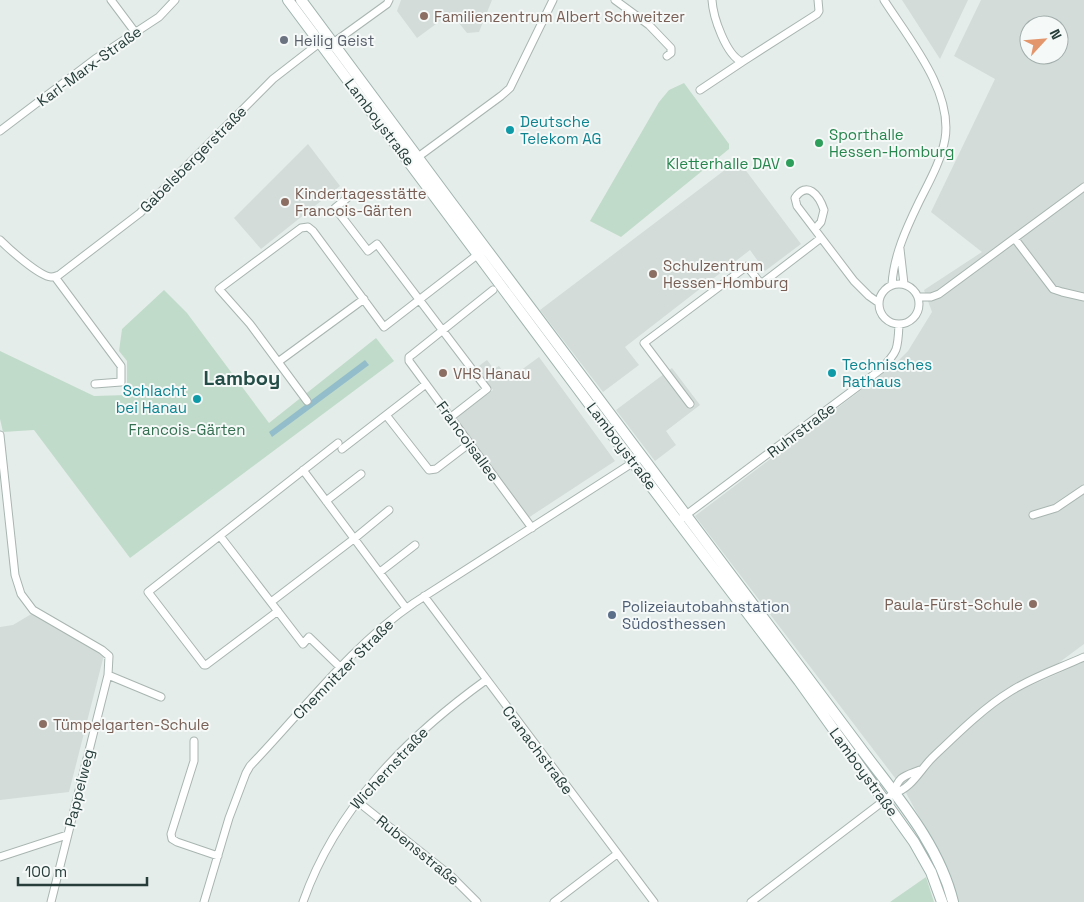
<svg xmlns="http://www.w3.org/2000/svg" width="1084" height="902" font-family="'Space Grotesk',sans-serif">
<style>
.built{fill:#d3dcd9;fill-rule:evenodd}
.green{fill:#c0dbca}
.water{fill:#93bdcb}
.lines{fill:none;stroke-linecap:round;stroke-linejoin:round}
.street-casing{stroke:#a8b5b1;stroke-width:9}
.secondary-casing{stroke:#a1b4af;stroke-width:12}
.street{stroke:#fff;stroke-width:7}
.secondary{stroke:#fff;stroke-width:10}
.education-dot{fill:#8d6e63;stroke:#f5f9f8;stroke-width:2}
.worship-dot{fill:#6b7280;stroke:#f5f9f8;stroke-width:2}
.culture-dot{fill:#0f9aa8;stroke:#f5f9f8;stroke-width:2}
.leisure-dot{fill:#2e9e5b;stroke:#f5f9f8;stroke-width:2}
.service-dot{fill:#5c6f8a;stroke:#f5f9f8;stroke-width:2}
.labels{text-anchor:middle;dominant-baseline:central;stroke-width:4;stroke-linejoin:round;paint-order:stroke}
.education-label{font-size:15px;fill:#785e54;stroke:#f5f9f8;text-anchor:start}
.worship-label{font-size:15px;fill:#5b616d;stroke:#f5f9f8;text-anchor:start}
.street-label{font-size:15px;fill:#263d39;stroke:#f5f9f8}
.culture-label{font-size:15px;fill:#0d838f;stroke:#f5f9f8;text-anchor:start}
.leisure-label{font-size:15px;fill:#27864d;stroke:#f5f9f8;text-anchor:start}
.park-label{font-size:15px;fill:#346f51;stroke:#f5f9f8}
.service-label{font-size:15px;fill:#4e5e75;stroke:#f5f9f8;text-anchor:start}
.district-label{font-size:20px;font-weight:bold;fill:#244d47;stroke:#f5f9f8}
</style>
<rect width="100%" height="100%" fill="#e5edea"/>
<!-- built -->
<path class="built" d="M 401,0 L 492,0 L 479,32 L 467,33 L 451,13 L 417,38 L 397,11 Z
M 902,0 L 968,0 L 940,59 Z
M 981,0 L 1084,0 L 1084,644 L 1025,688 L 1084,662 L 1084,902 L 959,902 L 950,874 L 905,791 L 695,516 L 894,365 L 908,351 L 932,312 L 924,290 L 982,252 L 931,212 L 995,79 L 954,56 ZM 1029,25 L 1059,25 L 1059,55 L 1029,55 Z
M 308,144 L 340,186 L 261,249 L 234,218 Z
M 738,160 L 801,244 L 765,271 L 750,250 L 625,347 L 639,365 L 603,392 L 540,310 Z
M 539,357 L 615,461 L 528,518 L 456,418 L 493,390 L 476,368 L 487,360 L 494,369 L 499,366 L 509,379 Z
M 672,368 L 700,405 L 666,431 L 676,445 L 655,461 L 616,410 Z
M 33,613 L 104,655 L 69,792 L 0,800 L 0,627 L 13,625 Z"/>
<!-- green -->
<path class="green" d="M 684,83 L 729,144 L 729,149 L 621,237 L 590,221 L 659,102 L 669,90 Z
M 164,290 L 187,313 L 269,423 L 376,338 L 394,361 L 130,558 L 34,430 L 3,432 L 0,419 L 0,351 L 94,396 L 127,395 L 127,361 L 119,351 L 122,329 Z
M 926,877 L 934,902 L 890,902 Z"/>
<!-- water -->
<path class="water" d="M 365,360 L 369,365 L 272,437 L 269,432 Z"/>
<g class="lines">
<defs>
<path id="street" d="M 111,0 L 135,32
M 615,0 L 649,25 L 671,48 L 671,53 L 667,56
M 712,0 C 713,17 726,55 742,62 L 817,14 L 819,11 L 818,0
M 884,0 C 909,39 953,91 945,139 C 941,161 929,182 919,202 C 906,229 894,255 892,284
M 333,43 L 387,4 L 389,0
M 700,90 L 742,62
M 0,131 L 95,59 L 159,17 L 175,0
M 418,157 L 501,96 L 510,88 L 553,0
M 352,194 L 335,208 L 368,251 L 377,244 L 487,389 L 451,417
M 815,229 L 821,222 L 824,210 C 819,195 807,180 795,198 L 797,206 L 854,281 L 869,296 L 879,303
M 1015,239 L 1053,289 L 1062,292 L 1084,297
M 0,240 C 9,249 39,276 51,277 C 55,277 56,276 59,275 L 140,213 L 273,79 L 322,41
M 900,249 L 904,284
M 55,277 L 121,366 L 121,382 L 95,384
M879 304a20 20 0 1 1 40 0a20 20 0 1 1-40 0Z
M 493,290 L 413,354 L 409,357 L 409,361 L 532,528
M 918,297 L 931,297 L 939,294 L 1084,187
M 278,362 L 364,299
M 307,401 L 250,324 L 219,289 L 301,228 L 308,227 L 313,231 L 384,327 L 481,252
M 690,404 L 644,343 L 747,266 L 761,284 L 821,238
M 386,415 L 429,470 L 436,469 L 470,443
M 0,435 L 15,575 L 21,594 L 33,610 L 102,650 L 109,656 L 108,675 L 51,902
M 342,449 L 426,384
M 303,470 L 406,608
M 326,501 L 361,474
M 1033,515 L 1056,508 L 1084,489
M 682,518 L 880,370 C 898,352 898,349 899,324
M 220,536 L 303,644 L 309,637 L 341,668
M 380,572 L 415,545
M 424,596 L 654,902
M 271,602 L 355,538 L 389,510
M 278,611 L 206,665 L 204,665 L 148,592 L 338,443
M 108,675 L 161,697
M 194,741 L 194,761 L 171,834 L 172,839 L 177,842 L 218,856
M 894,793 C 898,776 905,776 920,770
M 357,801 L 451,876 L 477,902
M 0,857 L 67,835
M 204,902 L 229,818 L 246,773 L 250,766 C 302,712 352,645 414,603 L 637,460
M 303,902 C 336,808 407,737 486,680
M 554,902 L 617,854
M 751,902 L 894,793 C 911,789 920,770 932,758 C 956,735 983,708 1011,691 C 1033,677 1060,668 1084,657"/>
<path id="secondary" d="M 288,0 L 619,444 L 799,681 L 914,842 L 931,872 L 942,902
M 301,0 C 453,206 607,411 761,615 C 795,660 828,705 862,750 C 897,797 939,844 953,902"/>
</defs>
<!-- street casing -->
<use href="#street" class="street-casing"/>
<!-- secondary casing -->
<use href="#secondary" class="secondary-casing"/>
<!-- street -->
<use href="#street" class="street"/>
<!-- secondary -->
<use href="#secondary" class="secondary"/>
</g>
<!-- markers -->
<g class="education-dot">
<circle cx="424" cy="16" r="5"/>
<circle cx="285" cy="202" r="5"/>
<circle cx="653" cy="274" r="5"/>
<circle cx="443" cy="373" r="5"/>
<circle cx="1033" cy="604" r="5"/>
<circle cx="43" cy="724" r="5"/>
</g>
<circle class="worship-dot" cx="284" cy="40" r="5"/>
<g class="culture-dot">
<circle cx="510" cy="130" r="5"/>
<circle cx="832" cy="373" r="5"/>
<circle cx="197" cy="399" r="5"/>
</g>
<g class="leisure-dot">
<circle cx="819" cy="143" r="5"/>
<circle cx="790" cy="163" r="5"/>
</g>
<circle class="service-dot" cx="612" cy="615" r="5"/>
<g class="labels">
<!-- education labels -->
<g class="education-label">
<text x="434" y="16">Familienzentrum Albert Schweitzer</text>
<text x="295" y="193">Kindertagesstätte<tspan x="295" dy="17">Francois-Gärten</tspan></text>
<text x="663" y="265">Schulzentrum<tspan x="663" dy="17">Hessen-Homburg</tspan></text>
<text x="453" y="373">VHS Hanau</text>
<text x="1023" y="604" text-anchor="end">Paula-Fürst-Schule</text>
<text x="53" y="724">Tümpelgarten-Schule</text>
</g>
<!-- worship labels -->
<g class="worship-label">
<text x="294" y="40">Heilig Geist</text>
</g>
<!-- street labels -->
<g class="street-label">
<text transform="translate(89 66) rotate(-36)">Karl-Marx-Straße</text>
<text transform="translate(380 122) rotate(53)">Lamboystraße</text>
<text transform="translate(193 159) rotate(-45)">Gabelsbergerstraße</text>
<text transform="translate(801 430) rotate(-37)">Ruhrstraße</text>
<text transform="translate(468 441) rotate(54)">Francoisallee</text>
<text transform="translate(622 446) rotate(53)">Lamboystraße</text>
<text transform="translate(343 669) rotate(-45)">Chemnitzer Straße</text>
<text transform="translate(538 750) rotate(53)">Cranachstraße</text>
<text transform="translate(389 768) rotate(-47)">Wichernstraße</text>
<text transform="translate(864 772) rotate(54)">Lamboystraße</text>
<text transform="translate(79 788) rotate(-76)">Pappelweg</text>
<text transform="translate(418 850) rotate(39)">Rubensstraße</text>
</g>
<!-- culture labels -->
<g class="culture-label">
<text x="520" y="121">Deutsche<tspan x="520" dy="17">Telekom AG</tspan></text>
<text x="842" y="364">Technisches<tspan x="842" dy="17">Rathaus</tspan></text>
<text x="187" y="390" text-anchor="end">Schlacht<tspan x="187" dy="17">bei Hanau</tspan></text>
</g>
<!-- leisure labels -->
<g class="leisure-label">
<text x="829" y="134">Sporthalle<tspan x="829" dy="17">Hessen-Homburg</tspan></text>
<text x="780" y="163" text-anchor="end">Kletterhalle DAV</text>
</g>
<!-- park labels -->
<g class="park-label">
<text x="187" y="429">Francois-Gärten</text>
</g>
<!-- service labels -->
<g class="service-label">
<text x="622" y="606">Polizeiautobahnstation<tspan x="622" dy="17">Südosthessen</tspan></text>
</g>
<!-- district labels -->
<g class="district-label">
<text x="242" y="378">Lamboy</text>
</g>
</g>
<!-- north arrow -->
<g transform="translate(1044 40) rotate(64)"><circle r="24" fill="#f5f9f8" stroke="#a2aeac"/>
<path d="M0-4L9 19L0 12L-9 19Z" fill="#e3956c"/>
<text y="-8" font-size="14" font-weight="bold" text-anchor="middle" fill="#263d39">N</text>
</g>
<!-- scale -->
<path d="M18 877v8h129v-8" fill="none" stroke="#263d39" stroke-width="2.5"/>
<text x="25" y="877" font-size="15" fill="#263d39" stroke="#f5f9f8" stroke-width="4" paint-order="stroke">100 m</text>
</svg>
